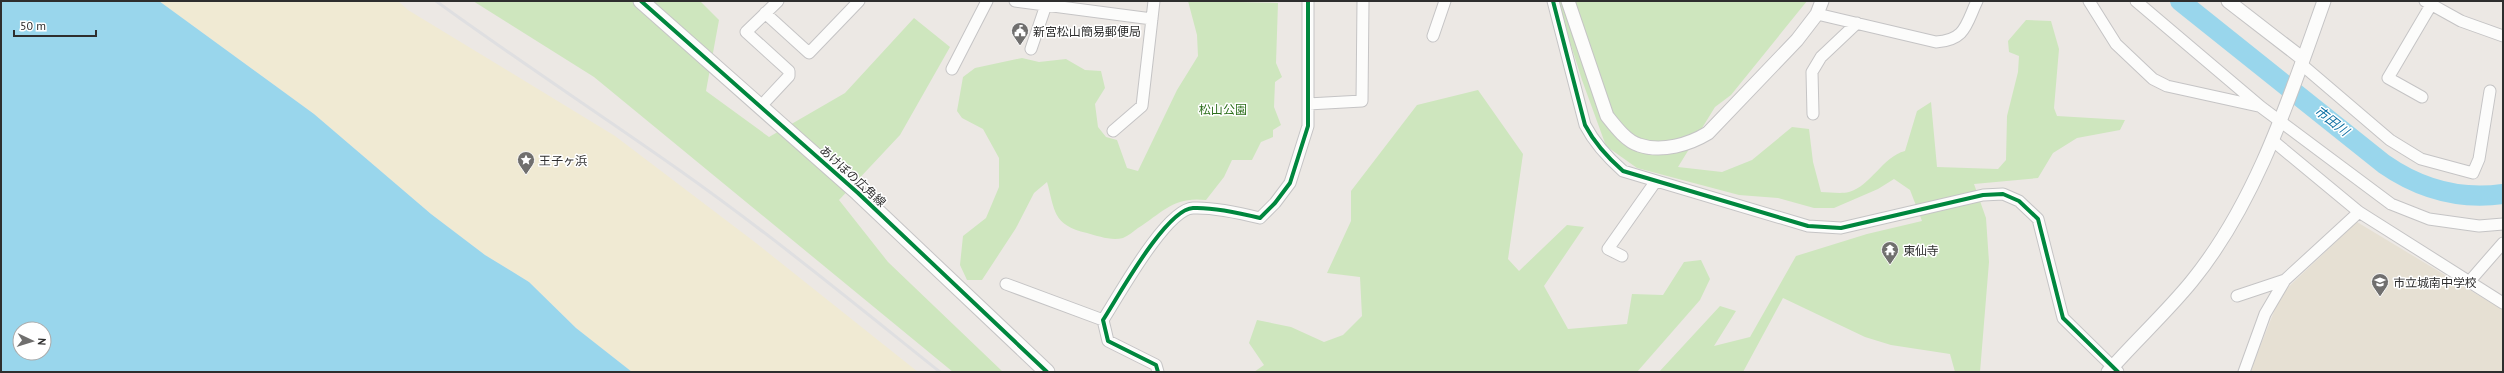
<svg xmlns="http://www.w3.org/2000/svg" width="2504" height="373" font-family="'PT Sans','Noto Sans JP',sans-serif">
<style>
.education{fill:#e6e0d3}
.green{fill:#cee6be}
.sand{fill:#f0ead3}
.water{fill:#99d6ec;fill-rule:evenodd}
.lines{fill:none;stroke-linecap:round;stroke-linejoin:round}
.river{stroke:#99d6ec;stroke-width:20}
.minor-casing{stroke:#c5c4c5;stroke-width:13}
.tertiary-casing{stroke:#c5c4c5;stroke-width:15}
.secondary-casing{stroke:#c5c4c5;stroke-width:17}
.minor{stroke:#fcfcfb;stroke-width:11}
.tertiary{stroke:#fcfcfb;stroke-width:13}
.secondary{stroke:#fcfcfb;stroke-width:15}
.rail{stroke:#dfdfe1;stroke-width:3}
.cycleway-casing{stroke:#fff;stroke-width:6}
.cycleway{stroke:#00873e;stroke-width:4}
.labels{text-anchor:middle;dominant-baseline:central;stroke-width:3;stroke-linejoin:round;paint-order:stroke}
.poi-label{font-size:12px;fill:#2e2e2e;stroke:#fff;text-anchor:start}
.park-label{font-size:12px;fill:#2c6e1b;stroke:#fff}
.street-label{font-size:12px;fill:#2e2e2e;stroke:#fff}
.water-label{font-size:13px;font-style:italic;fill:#0d6fa3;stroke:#fff}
</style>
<rect width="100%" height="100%" fill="#ece8e4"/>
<!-- education -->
<path class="education" d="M 2357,222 L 2503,310 L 2503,372 L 2250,372 L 2281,294 Z"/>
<!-- green -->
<path class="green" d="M 473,1 L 700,1 L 719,20 L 706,91 L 769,137 L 845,93 L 914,18 L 950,47 L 900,135 L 839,200 L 888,262 L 1003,372 L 953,372 L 594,77 Z
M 1188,1 L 1278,3 L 1276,63 L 1282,77 L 1275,82 L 1274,107 L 1281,125 L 1273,130 L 1273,137 L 1261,142 L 1252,160 L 1232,160 L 1224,177 L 1206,200 C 1174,196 1163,212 1138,228 C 1134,231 1128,236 1123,238 C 1111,241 1098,236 1087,233 C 1052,225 1055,210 1047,182 L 1034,193 L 1016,228 L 982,280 L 967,280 L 960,265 L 963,236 L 986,218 L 999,187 L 999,158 L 983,129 L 962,118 L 957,111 L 963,77 L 975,68 L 1022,58 L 1039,62 L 1066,59 L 1085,70 L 1101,71 L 1105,88 L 1095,104 L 1098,127 L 1106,137 L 1117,140 L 1127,168 L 1138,171 L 1177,90 L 1198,56 L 1197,35 Z
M 1557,1 L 1807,1 L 1731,95 L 1715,107 L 1678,167 L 1722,172 L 1752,160 L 1792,127 L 1809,129 L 1813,162 L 1821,192 C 1829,192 1841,194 1849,192 C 1872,185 1882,157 1905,151 L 1917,111 L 1931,102 L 1937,167 L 1998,169 L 2006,160 L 2007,116 L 2018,72 L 2019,56 L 2009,52 L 2008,41 L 2026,20 L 2051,21 L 2059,49 L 2054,108 L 2057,116 L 2125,120 L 2120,130 L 2077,138 L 2053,153 L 2038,178 L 1974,184 L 1986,218 L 1989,262 L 1980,372 L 1955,372 L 1950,354 L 1891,345 L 1865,337 L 1783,298 L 1743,372 L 1659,372 L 1720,306 L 1736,311 L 1714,346 L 1750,337 L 1796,256 L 1867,234 L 1922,221 L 1910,190 L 1894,179 L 1878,189 L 1834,208 L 1814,208 L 1778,198 L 1739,195 L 1637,168 L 1606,146 L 1582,80 Z
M 1478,90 L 1523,154 L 1508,259 L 1519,271 L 1567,225 L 1584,227 L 1544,286 L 1568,329 L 1627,324 L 1632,294 L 1663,295 L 1684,262 L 1701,260 L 1710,279 L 1700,300 L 1637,372 L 1254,372 L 1264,365 L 1249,343 L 1257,320 L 1291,327 L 1324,342 L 1343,335 L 1362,316 L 1360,277 L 1327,273 L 1351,221 L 1351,191 L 1417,105 Z"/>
<!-- sand -->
<path class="sand" d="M 159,1 L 398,1 L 408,10 L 615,136 L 756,243 L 918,372 L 632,372 L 576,328 L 529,282 L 485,255 L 431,214 L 314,114 Z"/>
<!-- water -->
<path class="water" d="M 1,1 L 159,1 L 314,114 L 431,214 L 485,255 L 529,282 L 576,328 L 632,372 L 1,372 ZM 20,329 L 44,329 L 44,353 L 20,353 Z"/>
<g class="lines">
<!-- river -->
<path class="river" d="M 2180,1 L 2384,164 C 2420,189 2460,200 2503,194"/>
<defs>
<path id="minor" d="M 1015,1 L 1152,19
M 1553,1 L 1585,125 C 1595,144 1607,157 1623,171 L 1808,226 L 1841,228 L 1983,195 L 2003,194 L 2019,201 L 2038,219 L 2063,318 L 2118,372
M 2089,1 L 2116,44 L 2153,79 L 2167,86 L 2258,106
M 2136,1 L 2261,107 L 2391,204 L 2429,219 L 2479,226 L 2503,224
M 2425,1 L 2461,21 L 2503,36
M 765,13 L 809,53 L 859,1
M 1817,14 L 1936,42 C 1966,40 1966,24 1977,1
M 1433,36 L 1445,1
M 1031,49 L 1046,5
M 2301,64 L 2390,140 L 2421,159 L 2473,173 L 2479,159 L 2490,91
M 952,69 L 987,1
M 2422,97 L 2388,78 L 2431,5
M 1308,104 L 1362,101 L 1363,1
M 761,106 L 789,76 L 789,71 L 746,32 L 778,1
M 1813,114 L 1812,72 L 1821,57 L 1857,23
M 1113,131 L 1142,106 L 1154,1
M 2272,140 L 2359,212 L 2503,303
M 1622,256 L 1608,249 L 1656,181
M 2469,282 L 2503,243
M 1006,284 L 1103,320
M 2237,296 L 2285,280
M 1158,372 L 1156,365 L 1108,341 L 1103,320 C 1118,297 1166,209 1193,208 C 1214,207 1240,213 1260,218 L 1275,203 L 1290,183 L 1308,126 L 1308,1
M 2244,372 L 2265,314 L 2285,280 L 2359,212"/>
<path id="tertiary" d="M 1568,1 L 1607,116 C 1615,126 1626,141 1639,145 C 1662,153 1690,144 1708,133 L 1797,40 L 1817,14 L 1822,1
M 2228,1 L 2303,59
M 2108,372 C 2135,341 2166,313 2192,281 C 2257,201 2290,96 2324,1"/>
<path id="secondary" d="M 641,1 L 858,193 L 1047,372"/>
</defs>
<!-- minor casing -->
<use href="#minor" class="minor-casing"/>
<!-- tertiary casing -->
<use href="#tertiary" class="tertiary-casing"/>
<!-- secondary casing -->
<use href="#secondary" class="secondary-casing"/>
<!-- minor -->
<use href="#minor" class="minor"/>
<!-- tertiary -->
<use href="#tertiary" class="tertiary"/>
<!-- secondary -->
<use href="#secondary" class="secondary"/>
<!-- rail -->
<path class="rail" d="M 436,1 C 517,60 600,114 682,172 C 771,235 855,304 940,372"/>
<defs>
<path id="cycleway" d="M 641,1 L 858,193 L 1047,372
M 1553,1 L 1585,125 C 1595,144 1607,157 1623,171 L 1808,226 L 1841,228 L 1983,195 L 2003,194 L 2019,201 L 2038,219 L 2063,318 L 2118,372
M 1158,372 L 1156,365 L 1108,341 L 1103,320 C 1118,297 1166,209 1193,208 C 1214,207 1240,213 1260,218 L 1275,203 L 1290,183 L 1308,126 L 1308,1"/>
</defs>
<!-- cycleway casing -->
<use href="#cycleway" class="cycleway-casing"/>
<!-- cycleway -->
<use href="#cycleway" class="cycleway"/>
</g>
<!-- icons -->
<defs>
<symbol id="civic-pin" viewBox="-11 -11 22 30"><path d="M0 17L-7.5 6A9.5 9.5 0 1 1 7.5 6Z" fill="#706f6e" stroke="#fff"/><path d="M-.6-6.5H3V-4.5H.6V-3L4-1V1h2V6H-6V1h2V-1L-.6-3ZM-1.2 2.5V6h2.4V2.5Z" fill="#fff"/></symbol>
<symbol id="sight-pin" viewBox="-11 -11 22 30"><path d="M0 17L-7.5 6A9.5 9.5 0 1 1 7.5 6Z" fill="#706f6e" stroke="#fff"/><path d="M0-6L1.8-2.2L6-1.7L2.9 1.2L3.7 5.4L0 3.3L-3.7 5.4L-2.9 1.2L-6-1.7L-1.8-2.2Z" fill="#fff"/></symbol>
<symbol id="temple-pin" viewBox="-11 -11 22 30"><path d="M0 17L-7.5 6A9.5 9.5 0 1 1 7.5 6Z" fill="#706f6e" stroke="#fff"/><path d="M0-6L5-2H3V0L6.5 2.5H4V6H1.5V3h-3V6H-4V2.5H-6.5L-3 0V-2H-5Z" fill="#fff"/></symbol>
<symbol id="school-pin" viewBox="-11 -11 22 30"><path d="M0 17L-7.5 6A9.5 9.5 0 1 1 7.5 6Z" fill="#706f6e" stroke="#fff"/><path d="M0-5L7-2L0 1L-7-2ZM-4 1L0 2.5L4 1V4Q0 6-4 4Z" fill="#fff"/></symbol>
</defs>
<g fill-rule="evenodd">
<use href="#civic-pin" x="1010" y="21" width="20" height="27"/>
<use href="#sight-pin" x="516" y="150" width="20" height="27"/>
<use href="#temple-pin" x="1880" y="240" width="20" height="27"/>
<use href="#school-pin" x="2370" y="272" width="20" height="27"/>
</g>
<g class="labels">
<!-- poi labels -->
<g class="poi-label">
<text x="1033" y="31">新宮松山簡易郵便局</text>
<text x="539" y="160">王子ヶ浜</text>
<text x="1903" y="250">東仙寺</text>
<text x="2393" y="282">市立城南中学校</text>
</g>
<!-- park labels -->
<g class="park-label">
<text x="1223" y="109">松山公園</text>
</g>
<!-- street labels -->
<g class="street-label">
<text transform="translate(853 176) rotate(42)">あけぼの広角線</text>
</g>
<!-- water labels -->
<g class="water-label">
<text transform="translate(2332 121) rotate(38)">市田川</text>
</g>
</g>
<!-- border -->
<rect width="2504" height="373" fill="none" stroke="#2e2e2e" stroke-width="4"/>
<!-- north arrow -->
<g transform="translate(32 341) rotate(94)"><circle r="19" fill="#ffffff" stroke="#ababab"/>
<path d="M0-3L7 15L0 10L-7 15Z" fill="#706f6e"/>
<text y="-6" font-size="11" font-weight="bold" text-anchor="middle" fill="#2e2e2e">N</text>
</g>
<!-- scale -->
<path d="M14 30v6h82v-6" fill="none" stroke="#2e2e2e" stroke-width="2"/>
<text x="20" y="30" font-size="12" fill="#2e2e2e" stroke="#ffffff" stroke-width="3" paint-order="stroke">50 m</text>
</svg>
